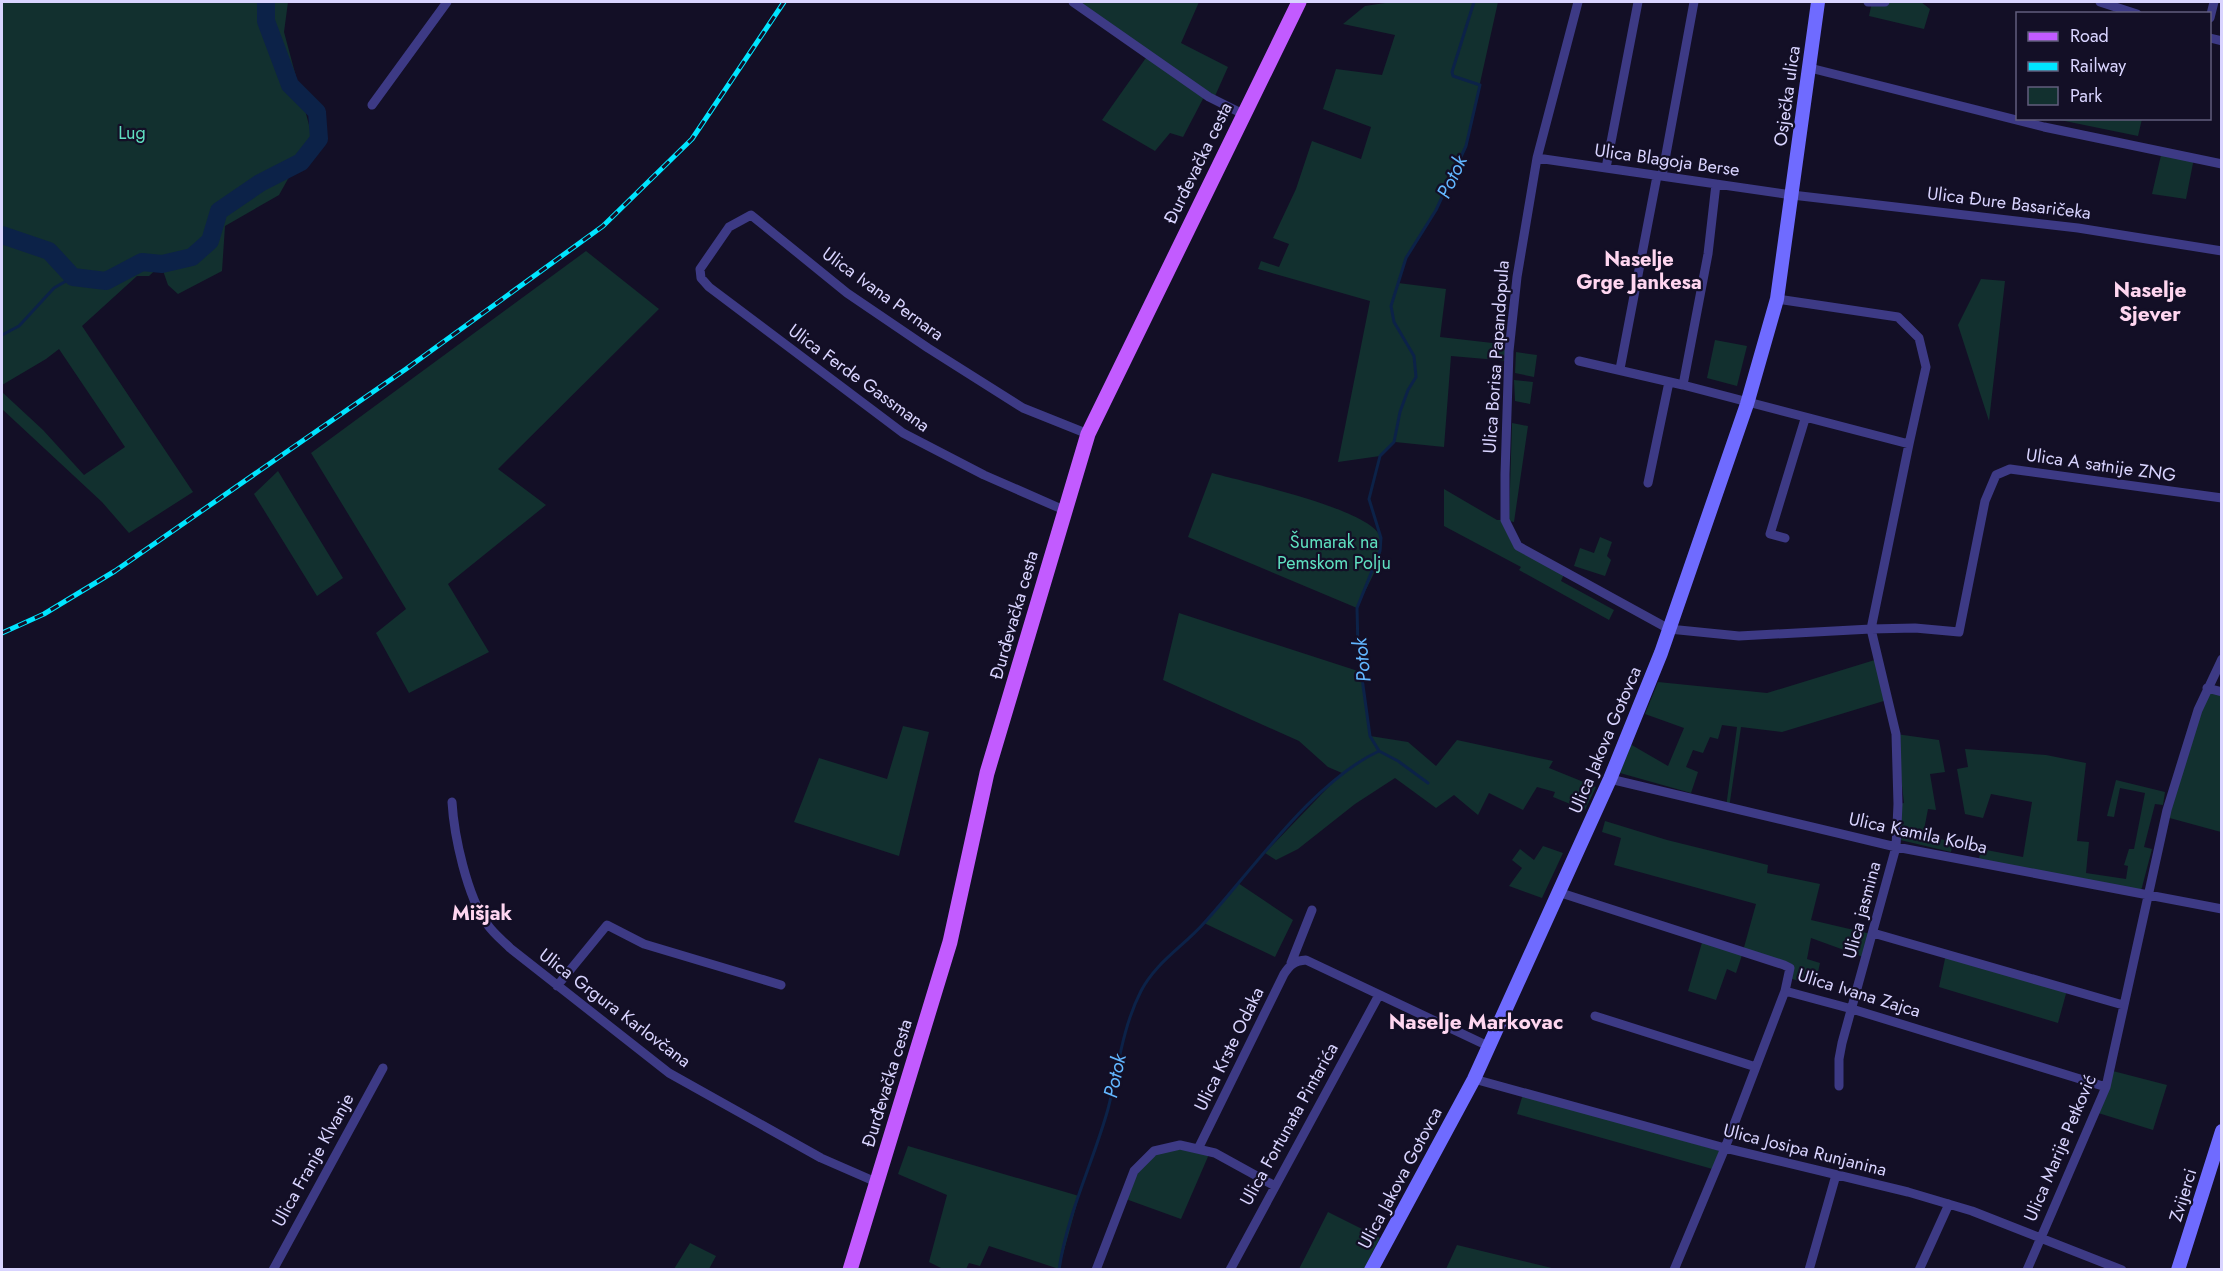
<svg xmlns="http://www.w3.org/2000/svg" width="2223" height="1271" font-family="Jost,sans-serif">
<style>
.green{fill:#12302f}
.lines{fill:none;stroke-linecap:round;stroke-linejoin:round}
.stream{stroke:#0c2248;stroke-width:3}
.river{stroke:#0c2248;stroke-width:18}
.street{stroke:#3d3a85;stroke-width:9}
.secondary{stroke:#6f6bff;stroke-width:14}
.primary{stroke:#c25bff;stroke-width:15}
.rail-casing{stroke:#00e5ff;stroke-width:5}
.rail{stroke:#130f26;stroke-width:3;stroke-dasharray:9;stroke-linecap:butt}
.labels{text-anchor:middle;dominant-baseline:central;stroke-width:4.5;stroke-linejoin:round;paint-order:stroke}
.street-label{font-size:18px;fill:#d9d4ff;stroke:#130f26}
.park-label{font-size:18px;fill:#5fe0c0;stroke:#130f26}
.water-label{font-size:20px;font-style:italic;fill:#62b6ff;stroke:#130f26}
.neighbourhood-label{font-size:20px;font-weight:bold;fill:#ffd6f0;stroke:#130f26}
.quarter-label{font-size:21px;font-weight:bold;fill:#ffd6f0;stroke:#130f26}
</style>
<rect width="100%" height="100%" fill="#130f26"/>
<!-- green -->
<path class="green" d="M 2,2 L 288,2 L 284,32 L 312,136 L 279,195 L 225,226 L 222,271 L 178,294 L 168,285 L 161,265 L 149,276 L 137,276 L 82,326 L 193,492 L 129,533 L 102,502 L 2,409 L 2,392 L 43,430 L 84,475 L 125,447 L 59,349 L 46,359 L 2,385 Z
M 1073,2 L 1199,2 L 1181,43 L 1228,67 L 1215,96 L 1205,95 L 1183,137 L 1170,133 L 1155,151 L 1102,120 L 1148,55 Z
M 1392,2 L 1498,2 L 1466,146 L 1436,210 L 1406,258 L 1398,283 L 1446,289 L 1440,337 L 1510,345 L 1509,361 L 1451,356 L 1444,447 L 1395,442 L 1380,456 L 1338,462 L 1370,301 L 1258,269 L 1261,261 L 1279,267 L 1289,244 L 1273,238 L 1296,189 L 1312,141 L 1361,159 L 1371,127 L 1323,109 L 1336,69 L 1382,75 L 1395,35 L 1343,24 L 1365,6 Z
M 1872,2 L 1921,2 L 1930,9 L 1924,29 L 1869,16 Z
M 2055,119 L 2142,118 L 2142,119 L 2138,136 Z
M 2162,151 L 2194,158 L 2186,199 L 2152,194 Z
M 586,251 L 659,309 L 498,469 L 546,505 L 448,584 L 489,652 L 409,693 L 376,633 L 406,609 L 311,453 Z
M 1981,279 L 2005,281 L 1989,421 L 1958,325 Z
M 1715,340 L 1747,346 L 1737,386 L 1707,378 Z
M 1516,352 L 1537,355 L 1534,377 L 1515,373 Z
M 1514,380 L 1533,382 L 1530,404 L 1515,401 Z
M 1512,423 L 1528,426 L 1514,522 L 1509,521 Z
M 278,471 L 343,578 L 317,596 L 254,494 Z
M 1212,473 C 1240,481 1377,510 1381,539 C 1385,560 1365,589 1357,608 L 1188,537 Z
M 1444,489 L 1497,520 L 1505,520 L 1518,546 L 1565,572 L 1561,581 L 1614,610 L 1609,620 L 1519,570 L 1521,567 L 1444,526 Z
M 1600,537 L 1612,542 L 1607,556 L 1611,560 L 1605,576 L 1574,566 L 1580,548 L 1594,553 Z
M 1179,613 L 1361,672 L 1370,736 L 1408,742 L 1436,766 L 1457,740 L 1553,761 L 1549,768 L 1596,787 L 1585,810 L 1553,797 L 1555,792 L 1537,787 L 1523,810 L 1489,793 L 1478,815 L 1454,795 L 1436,808 L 1395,778 L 1355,804 L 1298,849 L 1276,860 L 1265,853 L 1342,773 L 1328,767 L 1299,741 L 1163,680 Z
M 1878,659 L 1887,700 L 1782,732 L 1741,727 L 1729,808 L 1726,807 L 1737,727 L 1722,725 L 1718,739 L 1710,737 L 1703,753 L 1693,750 L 1686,767 L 1698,772 L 1691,793 L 1620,773 L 1630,744 L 1668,766 L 1684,728 L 1645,714 L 1658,682 L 1767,693 Z
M 2207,688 L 2221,692 L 2221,832 L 2166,817 Z
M 903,726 L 929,732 L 899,856 L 794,822 L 819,758 L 887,779 Z
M 1896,734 L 1939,740 L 1945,772 L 1930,774 L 1936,810 L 1928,809 L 1923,835 L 1953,842 L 1951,852 L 1896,839 L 1898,804 L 1904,803 Z
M 1965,749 L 2046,755 L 2086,763 L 2077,841 L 2089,842 L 2086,873 L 2126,879 L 2128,866 L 2124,865 L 2129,849 L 2134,849 L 2145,793 L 2120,788 L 2114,817 L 2107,816 L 2116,780 L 2165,792 L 2163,805 L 2155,804 L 2144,847 L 2152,849 L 2141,891 L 1978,863 L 1981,849 L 2023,857 L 2032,802 L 1991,794 L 1983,818 L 1965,814 L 1957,769 L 1968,767 Z
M 1605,821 L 1667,840 L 1768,865 L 1767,873 L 1820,884 L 1811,920 L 1871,934 L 1866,958 L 1811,938 L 1807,959 L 1820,963 L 1815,986 L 1789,978 L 1790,968 L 1743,952 L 1736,973 L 1727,969 L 1716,1000 L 1688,991 L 1703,939 L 1743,951 L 1756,904 L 1614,865 L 1621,838 L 1602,832 Z
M 1543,846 L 1563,853 L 1542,898 L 1509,886 L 1522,868 L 1512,860 L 1520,849 L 1534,860 Z
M 1238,883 L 1293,920 L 1275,957 L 1204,923 Z
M 1946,954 L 2067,990 L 2058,1023 L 1939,987 Z
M 2109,1070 L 2167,1085 L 2153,1130 L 2095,1112 Z
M 1523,1094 L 1720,1151 L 1716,1170 L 1517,1114 Z
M 1180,1145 L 1210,1152 L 1181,1219 L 1123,1198 C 1137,1163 1143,1153 1180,1145 Z
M 908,1146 L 1079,1196 L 1059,1269 L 989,1246 L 980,1266 L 969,1263 L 966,1269 L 943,1269 L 929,1262 L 947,1195 L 898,1174 Z
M 1328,1212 L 1380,1238 L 1364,1269 L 1299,1269 Z
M 690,1243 L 716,1256 L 709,1269 L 674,1269 Z
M 1457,1245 L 1556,1269 L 1446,1269 Z"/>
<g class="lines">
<!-- stream -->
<path class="stream" d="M 2,335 L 19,326 L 54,288 L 73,277
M 1379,751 L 1398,761 L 1428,783
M 1059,1270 C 1067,1214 1093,1163 1108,1109 C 1118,1070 1122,1028 1141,991 C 1156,962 1184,946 1205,922 C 1254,868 1313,782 1379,751 L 1370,736 L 1358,649 L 1357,608 L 1380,551 L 1381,538 L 1369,499 L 1380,456 L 1394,442 L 1400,412 L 1408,390 L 1416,377 L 1414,356 L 1394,322 L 1391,306 L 1406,258 L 1436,210 L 1466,146 L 1480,85 L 1453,76 L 1452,72 L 1474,2"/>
<!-- river -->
<path class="river" d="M 2,235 L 49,251 L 73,277 L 106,281 L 142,262 L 162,264 L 192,257 L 210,241 L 219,211 L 260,183 L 301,162 L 319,139 L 317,112 L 290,85 L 266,21 L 266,2"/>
<!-- street -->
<path class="street" d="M 1073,2 L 1209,97 L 1243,114
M 1578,2 L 1537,158 L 1517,277 L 1509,351 L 1505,474 L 1505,520 L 1518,546 L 1669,629 L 1739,636 L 1871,629 L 1909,444
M 1868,2 L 1885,2
M 2100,2 L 2137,14
M 2210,18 L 2214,2
M 2210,38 L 2222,41
M 1810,68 L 2044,127 L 2222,164
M 372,105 L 447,2
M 1537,158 L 1792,195 L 2078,228 L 2222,251
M 1606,168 L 1638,2
M 1662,176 L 1694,2
M 1716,184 L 1708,254 L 1683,385 L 1909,444 L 1926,367 L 1919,338 L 1898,317 L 1777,299
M 1579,361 L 1683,385
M 1620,369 L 1657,176
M 1648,483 L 1669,382
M 1064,510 L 984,475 L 903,433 L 709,287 L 701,278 L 700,269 L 729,227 L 751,215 L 847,293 L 928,348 L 1023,408 L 1088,434
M 1785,538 L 1770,534 L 1805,419
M 2207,688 L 2222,692
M 1610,779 L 1896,847 L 2222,909
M 452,802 C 454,836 467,896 487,924 C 493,933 503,941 510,948 L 669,1073 L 821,1158 L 876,1182
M 1558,892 L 1784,965 L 1790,968 L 1785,991 L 1852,1009 L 2106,1087
M 1873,933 L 2123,1005
M 1291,963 L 1312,910
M 557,986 L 607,925 L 644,944 L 781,985
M 1595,1016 L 1756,1067
M 1474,1079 L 1725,1148 L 1908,1192 L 1972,1211 L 2122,1270
M 1839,1086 L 1839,1059 L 1842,1043 L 1896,847 L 1898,804 L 1896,734 L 1871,629 L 1915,628 L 1959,632 L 1985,501 L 1996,475 L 2010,469 L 2222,498
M 1198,1149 L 1284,974 C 1290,965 1294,961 1306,960 L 1488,1046
M 273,1270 L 383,1068
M 1096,1270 L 1134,1171 L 1154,1151 L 1180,1145 L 1215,1153 L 1275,1186
M 1230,1270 L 1379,995
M 1674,1270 L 1725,1148 L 1785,991
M 1809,1270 L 1836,1175
M 1919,1270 L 1949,1204
M 2027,1270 L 2106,1087 L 2167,810 L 2198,710 L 2222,659"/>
<!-- secondary -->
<path class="secondary" d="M 1371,1270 L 1474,1079 L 1610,779 L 1661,653 L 1747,404 L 1777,299 L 1818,2
M 2178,1270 L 2222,1131"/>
<!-- primary -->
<path class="primary" d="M 850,1270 L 950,942 L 987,773 L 1088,434 L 1299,2"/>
<defs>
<path id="rail" d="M 2,633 L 44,614 L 115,571 L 406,369 L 603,226 L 692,139 L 784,2"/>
</defs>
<!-- rail casing -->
<use href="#rail" class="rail-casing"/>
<!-- rail -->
<use href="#rail" class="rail"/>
</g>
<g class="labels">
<!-- street labels -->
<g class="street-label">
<text transform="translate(1787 96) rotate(-82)">Osječka ulica</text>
<text transform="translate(1667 160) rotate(8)">Ulica Blagoja Berse</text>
<text transform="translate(1198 163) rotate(-64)">Đurđevačka cesta</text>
<text transform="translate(2009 203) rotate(7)">Ulica Đure Basaričeka</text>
<text transform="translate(883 294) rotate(36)">Ulica Ivana Pernara</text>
<text transform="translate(1496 357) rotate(-86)">Ulica Borisa Papandopula</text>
<text transform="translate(859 378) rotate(36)">Ulica Ferde Gassmana</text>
<text transform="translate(2101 465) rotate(8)">Ulica A satnije ZNG</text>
<text transform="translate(1014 615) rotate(-74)">Đurđevačka cesta</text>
<text transform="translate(1605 740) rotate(-67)">Ulica Jakova Gotovca</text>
<text transform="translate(1918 833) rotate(12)">Ulica Kamila Kolba</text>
<text transform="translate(1862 910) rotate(-75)">Ulica jasmina</text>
<text transform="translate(1859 993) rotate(17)">Ulica Ivana Zajca</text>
<text transform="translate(615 1008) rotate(37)">Ulica Grgura Karlovčana</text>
<text transform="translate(1229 1049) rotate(-64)">Ulica Krste Odaka</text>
<text transform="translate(887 1083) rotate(-73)">Đurđevačka cesta</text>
<text transform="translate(1289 1124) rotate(-61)">Ulica Fortunata Pintarića</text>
<text transform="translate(2060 1148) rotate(-67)">Ulica Marije Petković</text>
<text transform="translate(1805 1150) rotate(14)">Ulica Josipa Runjanina</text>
<text transform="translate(313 1160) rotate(-61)">Ulica Franje Klvanje</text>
<text transform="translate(1400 1178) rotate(-62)">Ulica Jakova Gotovca</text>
<text transform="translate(2183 1195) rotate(-73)">Zvijerci</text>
</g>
<!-- park labels -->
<g class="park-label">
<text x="132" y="133">Lug</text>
<text x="1334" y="542">Šumarak na<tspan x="1334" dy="21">Pemskom Polju</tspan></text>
</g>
<!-- water labels -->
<g class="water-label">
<text transform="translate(1452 177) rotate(-65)">Potok</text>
<text transform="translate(1362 660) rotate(-96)">Potok</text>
<text transform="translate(1115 1076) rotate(-78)">Potok</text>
</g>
<!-- neighbourhood labels -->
<g class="neighbourhood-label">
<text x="1639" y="259">Naselje<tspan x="1639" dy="23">Grge Jankesa</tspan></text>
<text x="482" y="913">Mišjak</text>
</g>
<!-- quarter labels -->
<g class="quarter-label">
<text x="2150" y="290">Naselje<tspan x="2150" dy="24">Sjever</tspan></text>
<text x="1476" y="1022">Naselje Markovac</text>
</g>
</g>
<!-- border -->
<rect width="2223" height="1271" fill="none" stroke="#d9d4ff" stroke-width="6"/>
<!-- legend -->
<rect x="2016" y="12" width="195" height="108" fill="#130f26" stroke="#625e7d" stroke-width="1.5"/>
<rect x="2028" y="32" width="30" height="9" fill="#c25bff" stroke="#625e7d" stroke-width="1.5"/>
<text x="2070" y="42" font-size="18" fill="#d9d4ff">Road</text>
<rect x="2028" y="62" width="30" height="9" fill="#00e5ff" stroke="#625e7d" stroke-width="1.5"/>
<text x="2070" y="72" font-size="18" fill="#d9d4ff">Railway</text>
<rect x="2028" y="87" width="30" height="18" fill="#12302f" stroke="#625e7d" stroke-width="1.5"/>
<text x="2070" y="102" font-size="18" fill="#d9d4ff">Park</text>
</svg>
